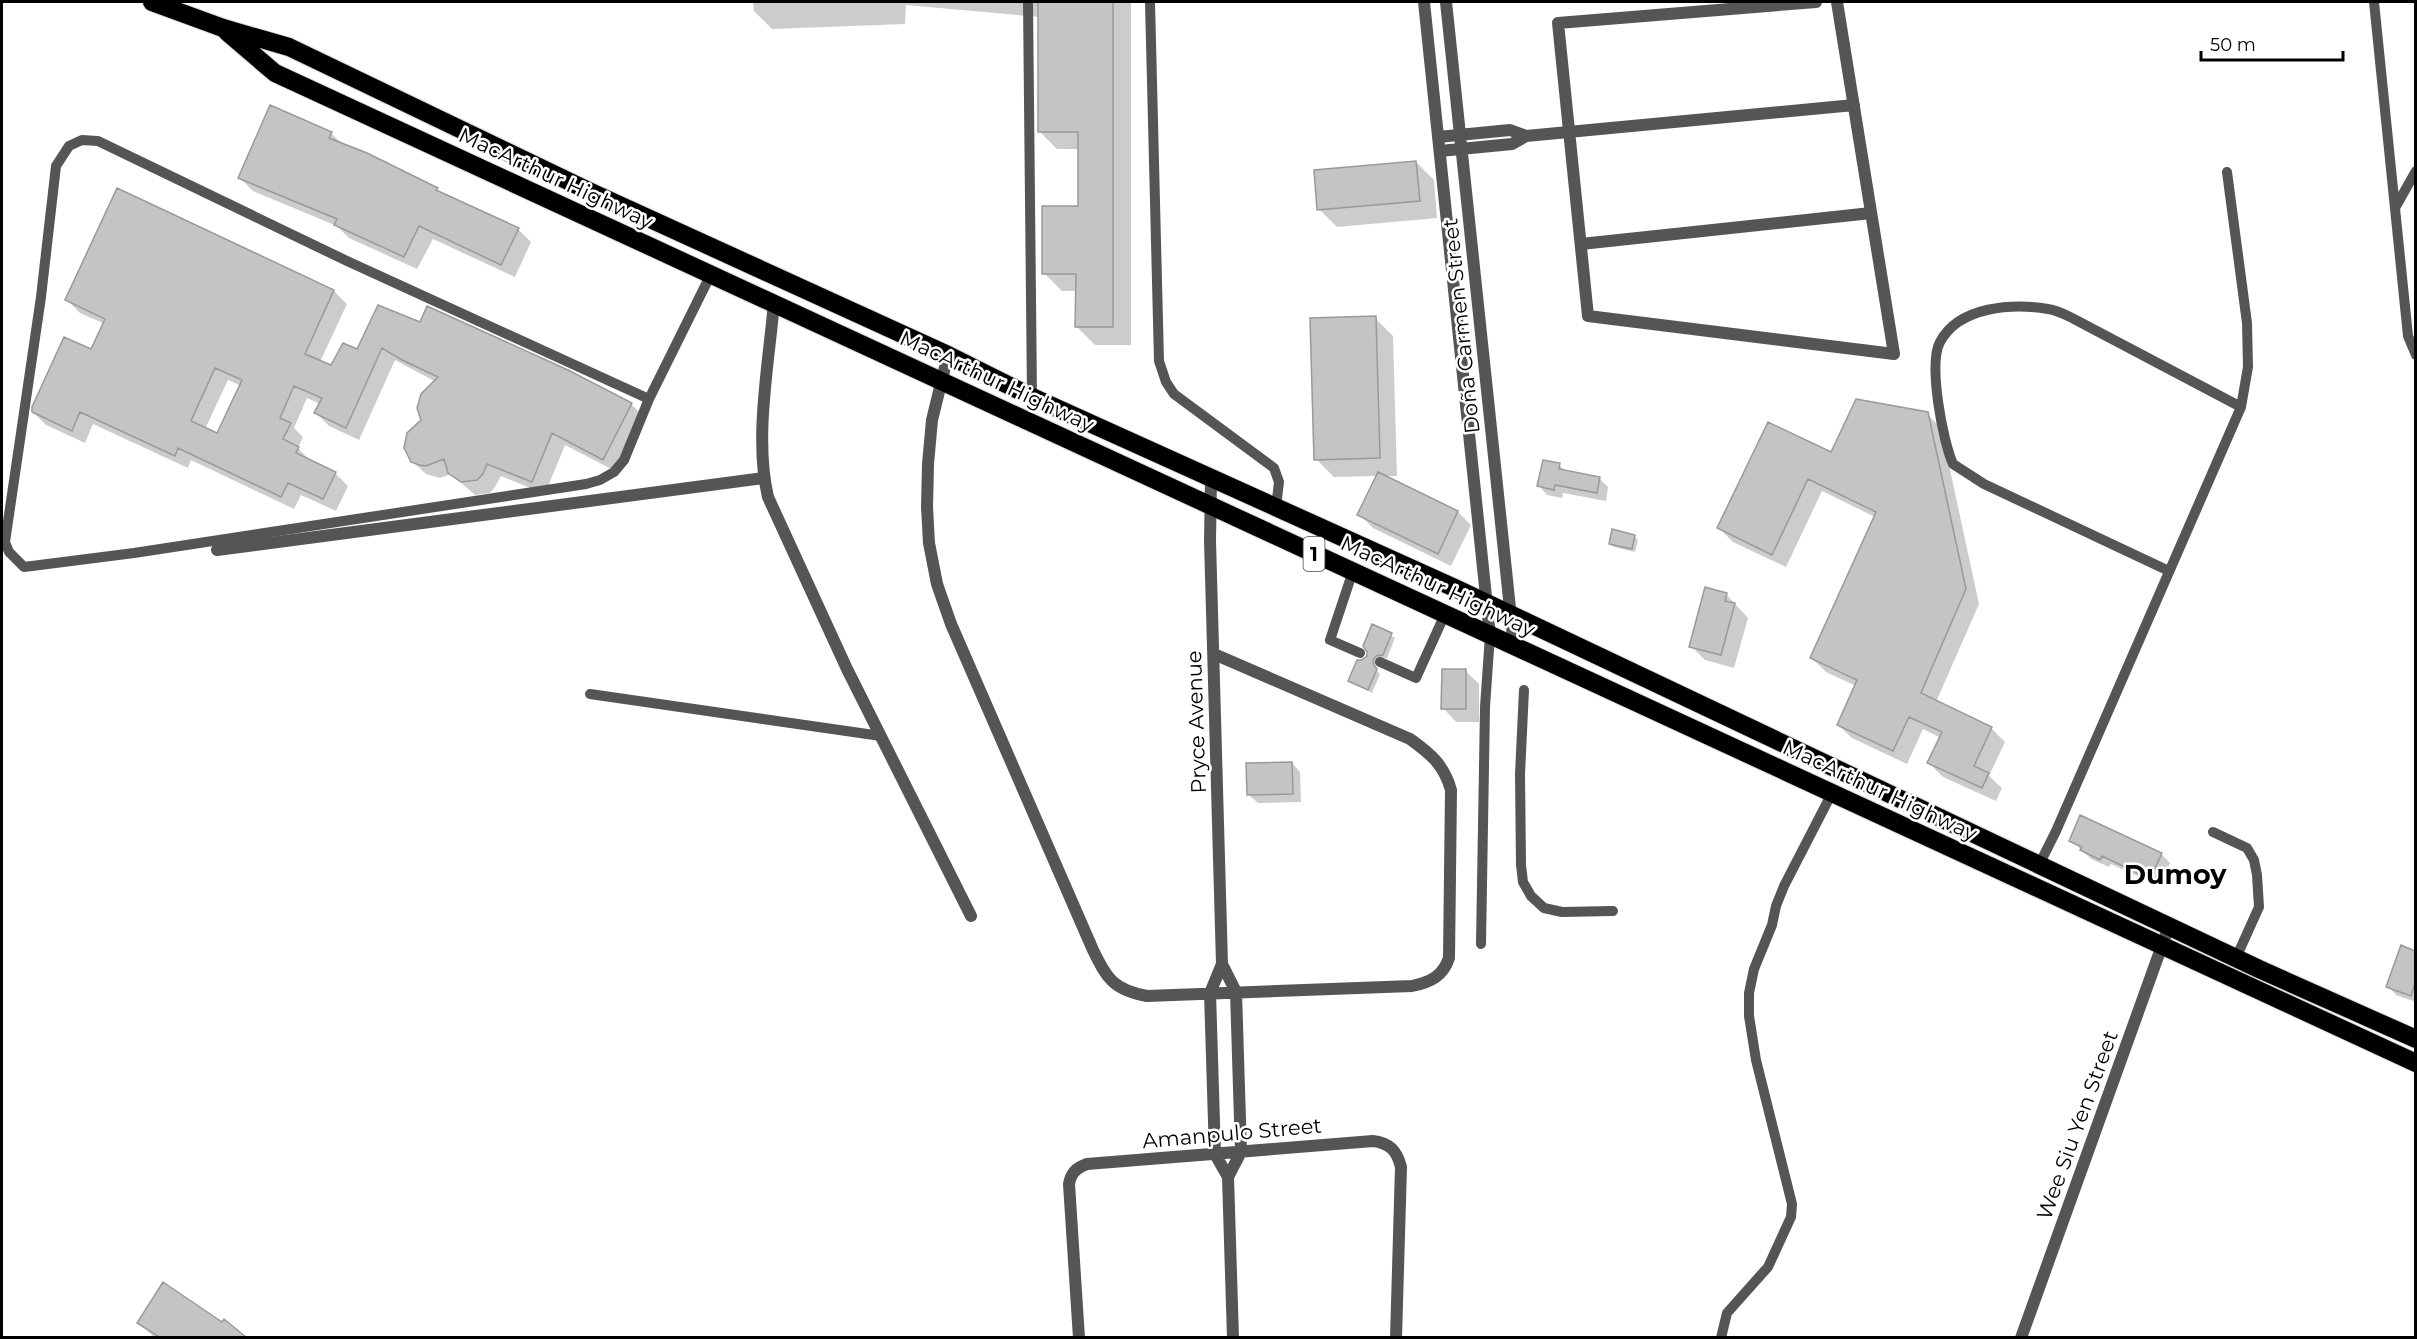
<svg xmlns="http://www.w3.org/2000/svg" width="2417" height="1339" font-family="Montserrat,sans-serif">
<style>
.shadow{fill:#0003;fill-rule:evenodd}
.building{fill:#c4c4c4;stroke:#999;stroke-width:1.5;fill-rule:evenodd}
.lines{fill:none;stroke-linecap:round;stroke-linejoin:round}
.highway-casing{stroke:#dbdbdb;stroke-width:20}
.lane{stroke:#555;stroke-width:10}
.street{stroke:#555;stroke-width:12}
.highway{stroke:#000;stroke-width:18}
.labels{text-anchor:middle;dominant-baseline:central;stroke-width:5;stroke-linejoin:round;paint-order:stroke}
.shield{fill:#fff;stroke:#4c4c4c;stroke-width:1.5}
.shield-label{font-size:20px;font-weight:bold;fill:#000}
.street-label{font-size:21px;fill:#000;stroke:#fff}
.district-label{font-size:27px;font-weight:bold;fill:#000;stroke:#fff}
</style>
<rect width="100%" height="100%" fill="#fff"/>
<!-- shadow -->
<path class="shadow" d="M 753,2 L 1131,2 L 1131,345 L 1095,345 L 1077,327 L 1077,291 L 1062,291 L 1044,273 L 1080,208 L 1080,149 L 1057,149 L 1039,131 L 1039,17 L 906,5 L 905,24 L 772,29 L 754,11 Z
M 331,133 L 343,145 L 437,189 L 443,195 L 518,229 L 531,242 L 515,277 L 433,239 L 417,269 L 349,238 L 337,226 L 253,191 L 240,178 Z
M 1416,162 L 1434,180 L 1437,218 L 1337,227 L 1319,209 Z
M 334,291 L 347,304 L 320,362 L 332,367 L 358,351 L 379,306 L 631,404 L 644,417 L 617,472 L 565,445 L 545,494 L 501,476 L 495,487 L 490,493 L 475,495 L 451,474 L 440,478 L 426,474 L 412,461 L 436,382 L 395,360 L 359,440 L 329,426 L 316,413 L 320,404 L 307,398 L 294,428 L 303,437 L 298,448 L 311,462 L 335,473 L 348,486 L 336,511 L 301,495 L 294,509 L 191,460 L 188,468 L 93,424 L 85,443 L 46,425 L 33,412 L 92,351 L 105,324 L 80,313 L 67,300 ZM 228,380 L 241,386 L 218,435 L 205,429 Z
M 1375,318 L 1393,336 L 1397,476 L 1384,476 L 1458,512 L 1471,525 L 1451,566 L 1373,528 L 1359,514 L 1378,476 L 1334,477 L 1316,459 Z
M 1927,414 L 1941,428 L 1979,604 L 1936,702 L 1991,728 L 2005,742 L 1989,776 L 2002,788 L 1996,801 L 1943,777 L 1929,763 L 1941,738 L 1923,729 L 1907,764 L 1852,738 L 1838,725 L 1856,686 L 1826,672 L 1812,658 L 1875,517 L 1822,491 L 1786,567 L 1733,542 L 1719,528 L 1832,454 Z
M 1559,465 L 1566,472 L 1599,478 L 1608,487 L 1606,501 L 1563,493 L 1562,498 L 1547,495 L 1539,486 Z
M 1634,536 L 1638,540 L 1635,552 L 1614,547 L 1610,543 Z
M 1726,594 L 1748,618 L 1734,668 L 1705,660 L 1691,646 Z
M 1373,626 L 1395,638 L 1387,658 L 1380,659 L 1376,664 L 1377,671 L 1380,674 L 1372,693 L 1350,681 L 1368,657 Z
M 1466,671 L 1479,684 L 1479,722 L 1456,722 L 1443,708 Z
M 1292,763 L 1300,772 L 1301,802 L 1258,803 L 1249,795 Z
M 2071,840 L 2161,854 L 2170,863 L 2159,886 L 2111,864 L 2109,867 L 2091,859 Z
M 2402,947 L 2416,952 L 2416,1002 L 2396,995 L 2388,986 Z
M 139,1323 L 244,1338 L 155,1338 Z"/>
<!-- building -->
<path class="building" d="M 1038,2 L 1113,2 L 1113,327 L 1075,327 L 1076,274 L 1042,274 L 1042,206 L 1078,206 L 1078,132 L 1038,132 Z
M 270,105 L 332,132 L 329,138 L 367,153 L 438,188 L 436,190 L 519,228 L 501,265 L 419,226 L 404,257 L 334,225 L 337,219 L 238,178 Z
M 1416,161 L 1420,201 L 1317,210 L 1314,170 Z
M 117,188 L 334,290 L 305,354 L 331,365 L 343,343 L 357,349 L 378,305 L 420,322 L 427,306 L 568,370 L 632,403 L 603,460 L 552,433 L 532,482 L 487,464 L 483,474 L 477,480 L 461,482 L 448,473 L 444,459 L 426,466 L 419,465 L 411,462 L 404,448 L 407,433 L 421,420 L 417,408 L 421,394 L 438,377 L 402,360 L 382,348 L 346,428 L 314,413 L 322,398 L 294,386 L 280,418 L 291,423 L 283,439 L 299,447 L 296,453 L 336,472 L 323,499 L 288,483 L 281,497 L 178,448 L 175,456 L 80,412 L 72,431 L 32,412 L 32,407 L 64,337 L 91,349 L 105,319 L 65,300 ZM 215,368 L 242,380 L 217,433 L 191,421 Z
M 1376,316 L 1380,458 L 1314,460 L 1310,318 Z
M 1856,399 L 1928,412 L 1966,589 L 1921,693 L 1992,727 L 1974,766 L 1989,773 L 1982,788 L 1927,763 L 1942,732 L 1909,717 L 1893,751 L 1837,725 L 1857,680 L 1810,658 L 1876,512 L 1808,479 L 1772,555 L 1717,528 L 1768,422 L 1831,452 Z
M 1543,460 L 1560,463 L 1559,469 L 1600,477 L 1597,493 L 1555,485 L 1554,490 L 1537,486 Z
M 1378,472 L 1458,511 L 1438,554 L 1357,515 Z
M 1612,529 L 1635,535 L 1632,549 L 1609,544 Z
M 1705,587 L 1727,593 L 1725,601 L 1735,603 L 1721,655 L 1689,647 Z
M 1372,624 L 1392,633 L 1383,655 L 1376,656 L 1373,660 L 1374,666 L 1377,669 L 1368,690 L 1348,681 L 1357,660 L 1361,660 L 1367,656 L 1367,652 L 1363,646 Z
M 1442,669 L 1466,669 L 1466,709 L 1441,709 Z
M 1292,762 L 1293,794 L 1247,795 L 1246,763 Z
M 2080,815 L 2162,853 L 2150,879 L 2102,856 L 2100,860 L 2080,850 L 2082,847 L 2069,841 Z
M 2401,945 L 2415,951 L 2415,983 L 2411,996 L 2386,987 Z
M 163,1282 L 222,1322 L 224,1319 L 247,1338 L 161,1338 L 137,1323 Z"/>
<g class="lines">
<defs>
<path id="highway" d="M 152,2 L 223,28 L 289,47 L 591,192 L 948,355 L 1032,397 L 1457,589 L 2259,969 L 2416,1039
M 227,32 L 275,73 L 2416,1063"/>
</defs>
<!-- highway casing -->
<use href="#highway" class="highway-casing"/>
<!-- lane -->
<path class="lane" d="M 1028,2 L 1032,397
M 1150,2 L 1159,361 L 1166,382 L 1174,394 L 1274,468 L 1279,482 L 1276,507
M 2374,2 L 2408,336 L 2416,355
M 2395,208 L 2416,171
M 649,399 L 347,261 L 98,141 L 82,140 L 69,146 L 56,166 L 41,297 L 5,542 L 9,552 L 24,567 L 134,553 L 586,484 L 600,480 L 614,472 L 624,460 L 649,399 L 711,274
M 1353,571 L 1330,640 L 1360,653
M 2169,571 L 1984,484 L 1953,464 C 1943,442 1928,364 1940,342 C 1959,306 2013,303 2048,309 C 2057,310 2066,315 2074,319 L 2241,407
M 1380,662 L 1416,678 L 1445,614
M 1524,690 L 1520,774 L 1521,865 L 1523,882 L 1531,896 L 1544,908 L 1562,912 L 1613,911
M 590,694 L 881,736
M 2213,832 L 2247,848 L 2254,860 L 2257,875 L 2259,907 L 2236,958
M 2039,865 L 2056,831 L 2241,407 L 2248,367 L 2247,323 L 2227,172
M 1481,944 L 1485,707 L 1490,635
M 1721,1338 L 1727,1313 L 1768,1267 L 1791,1217 L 1792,1204 L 1756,1060 L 1749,1016 L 1749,993 L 1754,969 L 1772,925 L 1776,906 L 1784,886 L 1833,791"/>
<!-- street -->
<path class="street" d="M 1424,2 L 1490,635
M 1446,2 L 1514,646
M 1816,2 L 1558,23 L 1588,316 L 1894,354 L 1837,2
M 1438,137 L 1510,130 L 1526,136
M 1440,151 L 1512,144 L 1526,136 L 1854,105
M 1581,244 L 1871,213
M 774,302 C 769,363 754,438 768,497 L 847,669 L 971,916
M 948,355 L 932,420 L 928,464 L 927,507 L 929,543 L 937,584 L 951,624 L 1093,950 C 1107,979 1114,990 1147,996 L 1412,986 C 1431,982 1443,976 1449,958 L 1451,790 C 1444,765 1431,754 1410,739 L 1214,654
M 1211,479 L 1210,541 L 1222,964 L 1210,993 L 1215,1154 L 1228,1177 L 1233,1338
M 217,550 L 764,478
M 1222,964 L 1236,992 L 1241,1152 L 1228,1177
M 1079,1338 L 1069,1184 C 1071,1173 1076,1168 1087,1164 L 1373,1141 C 1390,1143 1397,1151 1401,1167 L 1396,1338
M 2021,1338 L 2169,926"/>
<!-- highway -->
<use href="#highway" class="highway"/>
</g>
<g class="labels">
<!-- shield labels -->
<rect class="shield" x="1303.5" y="537" width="21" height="34" rx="4.5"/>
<g class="shield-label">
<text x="1314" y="554">1</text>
</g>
<!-- street labels -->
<g class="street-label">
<text transform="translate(556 178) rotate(25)">MacArthur Highway</text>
<text transform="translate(1461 326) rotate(-96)">Doña Carmen Street</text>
<text transform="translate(997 381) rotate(25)">MacArthur Highway</text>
<text transform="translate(1438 586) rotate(25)">MacArthur Highway</text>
<text transform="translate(1196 722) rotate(-92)">Pryce Avenue</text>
<text transform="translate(1880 790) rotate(25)">MacArthur Highway</text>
<text transform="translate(2077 1125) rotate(-70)">Wee Siu Yen Street</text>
<text transform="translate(1232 1133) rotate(-5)">Amanpulo Street</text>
</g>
<!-- district labels -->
<g class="district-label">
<text x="2175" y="874">Dumoy</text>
</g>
</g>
<!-- border -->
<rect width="2417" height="1339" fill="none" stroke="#000000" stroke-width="6"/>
<!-- scale -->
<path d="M2201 51v9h142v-9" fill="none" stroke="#000000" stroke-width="3"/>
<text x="2210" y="51" font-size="18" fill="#000000" stroke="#ffffff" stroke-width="4.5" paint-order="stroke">50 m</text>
</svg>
